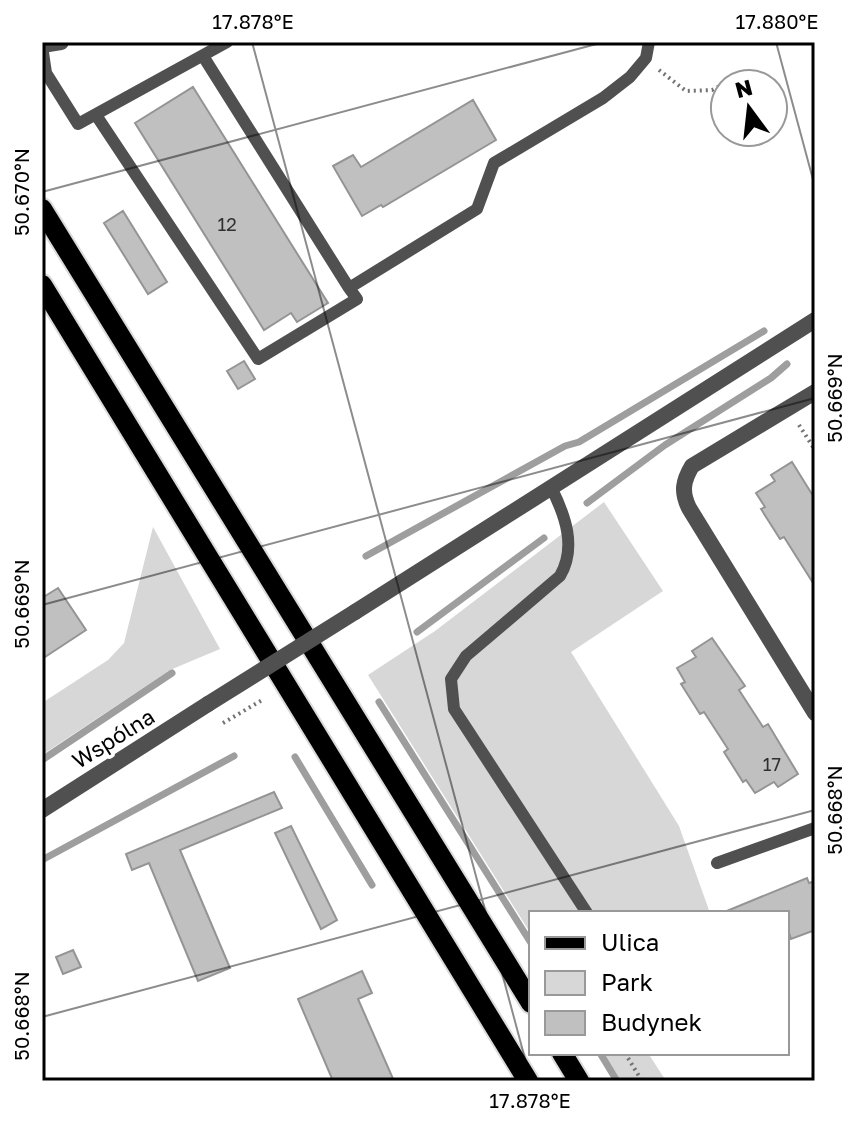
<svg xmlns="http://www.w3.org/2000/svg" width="857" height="1123" font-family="'Golos Text',sans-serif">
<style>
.green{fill:#d7d7d7}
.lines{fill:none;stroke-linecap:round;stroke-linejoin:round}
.stream{stroke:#9e9e9e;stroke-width:7}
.building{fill:#c0c0c0;stroke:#949494;stroke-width:2}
.primary-casing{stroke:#dbdbdb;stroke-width:24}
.path{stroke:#727272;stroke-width:4;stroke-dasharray:2 4;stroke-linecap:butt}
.service{stroke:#505050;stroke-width:12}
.minor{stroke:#505050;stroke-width:16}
.tertiary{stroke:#505050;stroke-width:16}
.primary{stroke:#000;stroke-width:20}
.tertiary-bridge{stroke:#505050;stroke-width:16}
.ticks{fill:none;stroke:#000;stroke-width:2;stroke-opacity:0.45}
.labels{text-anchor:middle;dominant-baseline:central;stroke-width:7;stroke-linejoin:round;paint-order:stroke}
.number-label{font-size:18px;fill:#303030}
.street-label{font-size:22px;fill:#000;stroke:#fff}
.neatline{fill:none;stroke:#000;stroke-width:3}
.ticks-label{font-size:20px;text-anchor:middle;fill:#000}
</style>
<rect width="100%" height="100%" fill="#fff"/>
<!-- green -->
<path class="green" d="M 604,502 L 663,591 L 571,652 L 679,826 L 710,913 L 531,913 L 531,934 L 368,675 L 435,631 Z
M 153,527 L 220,649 L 170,670 L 42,755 L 42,703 L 108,660 L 124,643 Z
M 602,1053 L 648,1053 L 666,1081 L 620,1081 Z"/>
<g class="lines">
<!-- stream -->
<path class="stream" d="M 587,503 L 665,445 L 771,378 L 787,364
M 366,556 L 565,446 L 579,442 L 764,331
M 417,632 L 544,538
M 379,702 L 531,943
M 295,757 L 372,885
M 42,760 L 172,673
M 42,860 L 234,756
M 600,1053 L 617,1081"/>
</g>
<!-- building -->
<path class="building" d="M 193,87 L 328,303 L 297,322 L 291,313 L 264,330 L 135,123 Z
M 473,100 L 496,140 L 383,207 L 381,205 L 362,216 L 333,166 L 353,155 L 361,167 Z
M 123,211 L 167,282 L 148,294 L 104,223 Z
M 244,361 L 255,379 L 238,389 L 227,371 Z
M 792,462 L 815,499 L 815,586 L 784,537 L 780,539 L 761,509 L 765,507 L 756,493 L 775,481 L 771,475 Z
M 58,588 L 86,630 L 42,659 L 42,598 Z
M 712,638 L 745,686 L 739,690 L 763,727 L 768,724 L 798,774 L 778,787 L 774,782 L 755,793 L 746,780 L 743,782 L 724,752 L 728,749 L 704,712 L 700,714 L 681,684 L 685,682 L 677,668 L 696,657 L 692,651 Z
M 274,792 L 282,808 L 180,850 L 230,968 L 198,981 L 149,863 L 132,870 L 126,854 Z
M 291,826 L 337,920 L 321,929 L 275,833 Z
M 807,878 L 809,883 L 815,881 L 815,930 L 791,939 L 787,926 L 787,913 L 722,913 Z
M 73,950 L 81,967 L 63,974 L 56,957 Z
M 362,971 L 372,993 L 358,999 L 394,1081 L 333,1081 L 298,999 Z"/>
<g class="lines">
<defs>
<path id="primary" d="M 42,209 L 531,1003
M 42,285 L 528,1081
M 562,1053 L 579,1081"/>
</defs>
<!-- primary casing -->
<use href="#primary" class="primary-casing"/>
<!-- path -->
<path class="path" d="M 659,70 L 686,91 L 712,90 L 749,71
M 799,425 L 815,450
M 223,723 L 264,699
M 625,1053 L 642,1081
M 812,1081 L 815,1070"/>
<!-- service -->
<path class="service" d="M 42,46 L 46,73 L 78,124 L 227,42
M 203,56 L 349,288 L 477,209 L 494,163 L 603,98 L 630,77 L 646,58 L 649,42
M 96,115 L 258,359 L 357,299 L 349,288
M 551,487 C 565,515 577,547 560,576 L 466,656 L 451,679 L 454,709 L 587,913
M 717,863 L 815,828"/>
<!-- minor -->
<path class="minor" d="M 42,45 L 61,42
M 815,392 L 692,466 C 683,481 681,492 689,508 L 815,713"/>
<!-- tertiary -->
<path class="tertiary" d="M 355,612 L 815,320
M 42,810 L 208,704"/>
<!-- primary -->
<use href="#primary" class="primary"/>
<!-- tertiary-bridge -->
<path class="tertiary-bridge" d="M 208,704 L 355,612"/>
</g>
<!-- ticks -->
<path class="ticks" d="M 252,42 L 531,1081M 776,42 L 815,187M 42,192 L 604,42M 42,605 L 815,398M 42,1017 L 815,810"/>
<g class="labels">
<!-- number labels -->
<g class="number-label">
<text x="227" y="224">12</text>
<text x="772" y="764">17</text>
</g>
<!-- street labels -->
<g class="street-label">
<text transform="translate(113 738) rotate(-32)">Wspólna</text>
</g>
</g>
<!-- border -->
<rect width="857" height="1123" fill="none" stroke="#ffffff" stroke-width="88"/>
<!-- legend -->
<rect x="529" y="911" width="260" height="144" fill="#ffffff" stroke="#999999" stroke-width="2"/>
<rect x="545" y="937" width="40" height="12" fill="#000000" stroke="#999999" stroke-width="2"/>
<text x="601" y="951" font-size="24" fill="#000000">Ulica</text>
<rect x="545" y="971" width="40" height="24" fill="#d7d7d7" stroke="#999999" stroke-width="2"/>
<text x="601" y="991" font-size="24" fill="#000000">Park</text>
<rect x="545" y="1011" width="40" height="24" fill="#c0c0c0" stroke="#999999" stroke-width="2"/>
<text x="601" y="1031" font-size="24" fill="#000000">Budynek</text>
<!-- north arrow -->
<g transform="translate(749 108) rotate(345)"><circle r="38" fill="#ffffff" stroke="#999999" stroke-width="2"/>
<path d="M0-6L14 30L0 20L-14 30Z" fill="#000000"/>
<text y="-12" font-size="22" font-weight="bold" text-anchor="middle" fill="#000000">N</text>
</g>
<rect x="44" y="44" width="769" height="1035" class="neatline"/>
<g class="ticks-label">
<text x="253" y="29">17.878°E</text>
<text x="777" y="29">17.880°E</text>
<text transform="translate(22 192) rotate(-90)" y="7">50.670°N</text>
<text transform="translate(835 398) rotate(-90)" y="7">50.669°N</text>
<text transform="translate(22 604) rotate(-90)" y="7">50.669°N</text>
<text transform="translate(835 810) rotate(-90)" y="7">50.668°N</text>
<text transform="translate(22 1016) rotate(-90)" y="7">50.668°N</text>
<text x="530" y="1108">17.878°E</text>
</g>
</svg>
